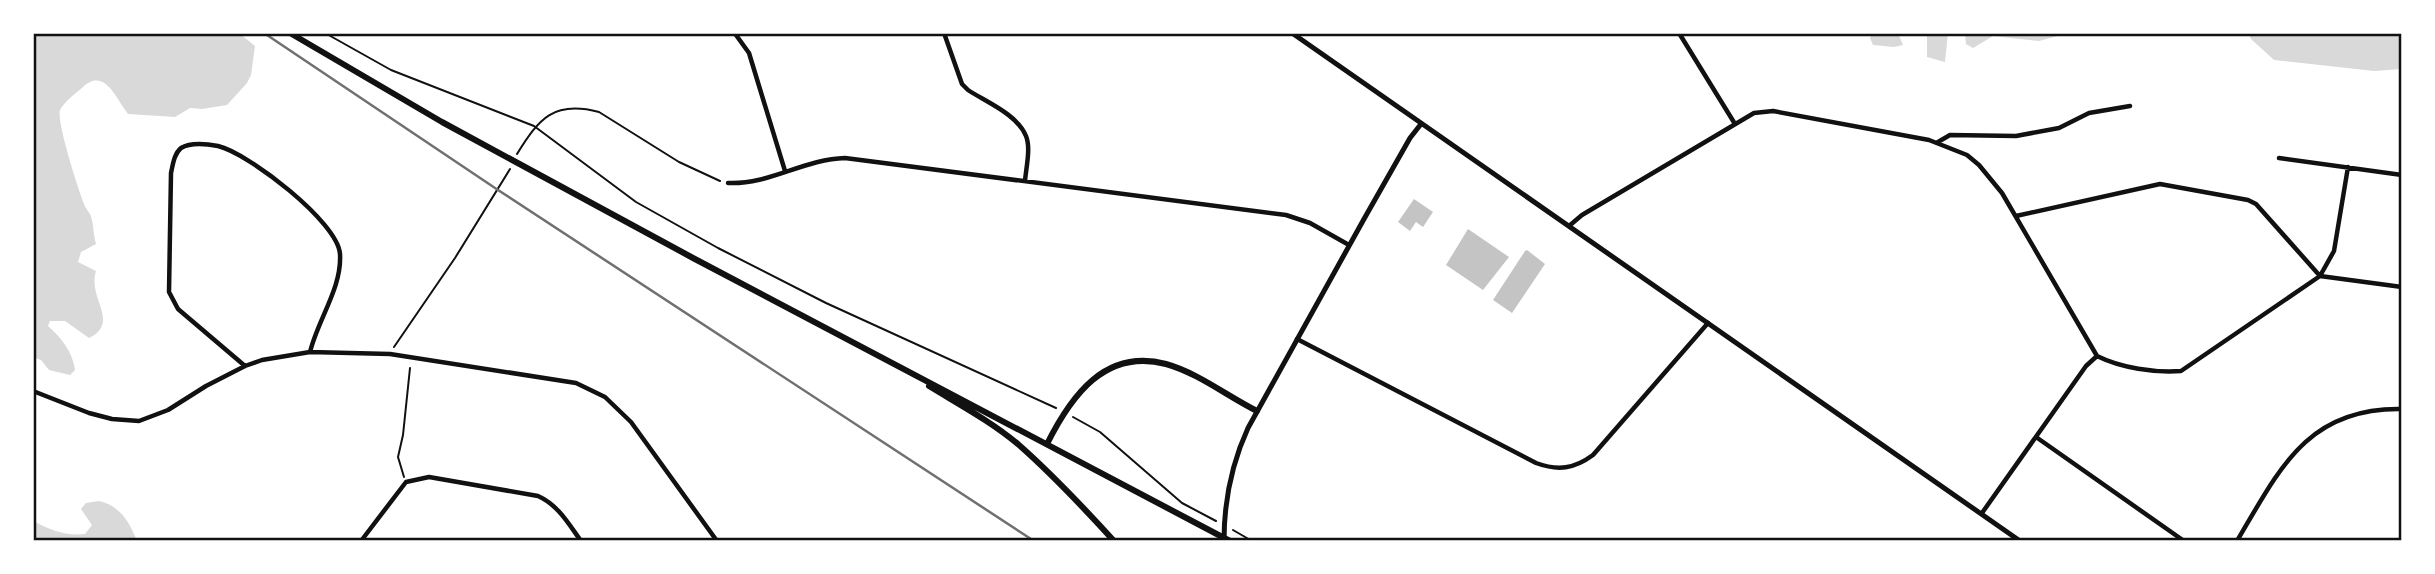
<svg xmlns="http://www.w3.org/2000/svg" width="2435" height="574" font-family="Literata,serif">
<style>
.water{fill:#d9d9d9}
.building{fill:#c4c4c4}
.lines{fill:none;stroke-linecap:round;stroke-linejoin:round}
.path{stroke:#111;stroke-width:2}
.minor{stroke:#111;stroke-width:4.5}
.tertiary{stroke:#111;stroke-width:5}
.secondary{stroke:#111;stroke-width:6}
.rail{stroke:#707070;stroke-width:2.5}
.neatline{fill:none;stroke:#111;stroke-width:2.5}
</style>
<rect width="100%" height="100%" fill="#fff"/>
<!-- water -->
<path class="water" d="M 33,33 L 239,33 L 255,46 L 251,75 L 247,83 L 227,105 L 202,109 L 190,108 L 175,117 L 128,114 C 116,99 105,67 83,87 C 76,93 64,102 60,110 C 56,120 80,196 86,208 C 87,210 91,215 91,217 C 94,226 93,234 96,244 L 81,252 L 78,262 L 96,271 C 87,298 121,322 89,338 L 65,321 L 50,321 L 48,326 C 62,338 73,353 75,370 L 70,375 L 49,370 L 41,360 L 33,357 Z
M 1872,33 L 1898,33 L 1903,45 L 1894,47 L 1873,45 L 1870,38 Z
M 1927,33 L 1948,33 L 1945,62 L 1927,57 Z
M 1965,33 L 2069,33 L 2039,41 L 1993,36 L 1973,48 L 1966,44 Z
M 2248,33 L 2402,33 L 2402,69 L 2374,71 L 2274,60 L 2251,39 Z
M 99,501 C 120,506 129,521 137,541 L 33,541 L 33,521 C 51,530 65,536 85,534 L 92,525 L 81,509 L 86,503 Z"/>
<!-- building -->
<path class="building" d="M 1414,199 L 1433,212 L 1423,227 L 1416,222 L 1410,231 L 1398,222 Z
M 1468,229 L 1509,257 L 1483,290 L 1446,265 Z
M 1527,250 L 1545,264 L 1512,313 L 1493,300 L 1525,251 Z"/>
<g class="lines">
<!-- path -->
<path class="path" d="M 325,33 L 391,70 L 534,126 L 636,202 L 718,248 L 826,303 L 1056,408
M 517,154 C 539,119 553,100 599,112 L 679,162 L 720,181
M 394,347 L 455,258 L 510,169
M 1073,417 L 1100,432 L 1182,503 L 1216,521
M 404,477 L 398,457 L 403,435 L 410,368
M 1233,530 L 1252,541"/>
<!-- minor -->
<path class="minor" d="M 944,33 L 962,84 L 968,90 C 986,102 1017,114 1026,136 C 1031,148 1026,168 1025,181
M 1679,33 L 1735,124
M 736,35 L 749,53 L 785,171
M 1938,142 L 1950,135 L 2016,136 L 2059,128 L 2089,113 L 2130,106
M 2279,158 L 2402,175
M 728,183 C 769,185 804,159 845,158 L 1286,215 L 1310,223 L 1349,245
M 2016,216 L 2160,184 L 2248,200 L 2256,204 L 2320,276 L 2402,287
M 1569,226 L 1582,215 L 1754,113 L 1773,111 L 1929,140 L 1967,155 L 1979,165 L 2002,193 L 2097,356 L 2086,366 L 1982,513
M 1297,339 L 1536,463 C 1558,471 1574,469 1593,455 L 1708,323
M 2097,356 C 2121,368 2155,373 2181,371 L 2320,276 L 2334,251 L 2348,167
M 245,366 L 178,309 L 169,292 L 171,173 C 173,164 174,154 181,148 C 191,142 207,144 218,146 C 248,153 338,222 340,254 C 342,288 318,319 310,352
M 33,391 L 89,413 L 112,419 L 139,421 L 168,410 L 206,386 L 245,366 L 262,360 L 310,352 L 390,354 L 576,383 L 605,397 L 631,422 L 717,541
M 2036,437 L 2184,541
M 361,541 L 406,482 L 429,477 L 538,496 C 558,505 568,523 581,541
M 2237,541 C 2279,470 2307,407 2402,409"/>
<!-- tertiary -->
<path class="tertiary" d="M 1292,33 L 2020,541
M 1224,541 C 1224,500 1231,465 1248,428 L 1364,219 L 1410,138 L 1421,124"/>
<!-- secondary -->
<path class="secondary" d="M 290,33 L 442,122 L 693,258 L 1230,541
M 929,386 C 960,405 992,422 1019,445 C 1053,475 1084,508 1114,541
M 1047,444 C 1071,396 1105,348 1166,364 C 1198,373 1227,396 1257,411"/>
<!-- rail -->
<path class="rail" d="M 264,33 L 498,190 L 1034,541"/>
</g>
<!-- border -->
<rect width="2435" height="574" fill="none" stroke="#ffffff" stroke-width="70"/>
<rect x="35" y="35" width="2365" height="504" class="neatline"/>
</svg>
